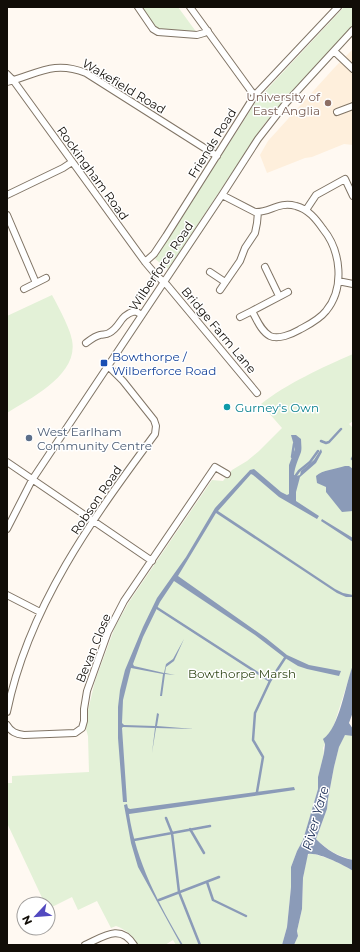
<svg xmlns="http://www.w3.org/2000/svg" width="360" height="952" font-family="Montserrat,sans-serif">
<style>
.built{fill:#feefdc}
.green{fill:#e3f1d7}
.water{fill:#8b9bb8}
.lines{fill:none;stroke-linecap:round;stroke-linejoin:round}
.stream{stroke:#8b9bb8;stroke-width:2.5}
.minor-casing{stroke:#817566;stroke-width:8}
.minor{stroke:#fff;stroke-width:6}
.education-dot{fill:#8d6e63;stroke:#fff;stroke-width:1.5}
.transit-dot{fill:#1a4fb4;stroke:#fff;stroke-width:1.5}
.culture-dot{fill:#0f9aa8;stroke:#fff;stroke-width:1.5}
.service-dot{fill:#5c6f8a;stroke:#fff;stroke-width:1.5}
.labels{text-anchor:middle;dominant-baseline:central;stroke-width:3;stroke-linejoin:round;paint-order:stroke}
.street-label{font-size:12px;fill:#110d07;stroke:#fff}
.education-label{font-size:12px;fill:#785e54;stroke:#fff;text-anchor:end}
.transit-label{font-size:12px;fill:#164399;stroke:#fff;text-anchor:start}
.culture-label{font-size:12px;fill:#0d838f;stroke:#fff;text-anchor:start}
.service-label{font-size:12px;fill:#4e5e75;stroke:#fff;text-anchor:start}
.park-label{font-size:12px;fill:#354b1c;stroke:#fff}
.water-label{font-size:13px;font-style:italic;fill:#1a2d55;stroke:#fff}
</style>
<rect width="100%" height="100%" fill="#fff9f2"/>
<!-- built -->
<path class="built" d="M 353,49 L 353,145 L 344,144 L 312,157 L 305,158 L 267,173 L 260,155 L 268,141 L 336,66 Z"/>
<!-- green -->
<path class="green" d="M 141,7 L 178,7 L 197,33 L 161,30 L 155,28 Z
M 344,7 L 353,7 L 353,25 L 265,123 L 168,269 L 155,259 L 257,100 Z
M 52,295 C 58,306 70,328 72,340 C 79,375 31,398 7,413 L 7,316 Z
M 353,354 L 353,421 L 349,424 L 352,427 L 353,426 L 353,665 L 334,725 L 323,748 L 324,753 L 318,777 L 318,789 L 303,841 L 297,851 L 291,867 L 291,887 L 287,927 L 282,945 L 176,945 L 173,940 L 165,945 L 138,945 C 133,936 127,930 116,926 L 111,928 L 97,901 L 78,910 L 72,897 L 48,909 L 48,904 L 45,904 L 7,823 L 7,783 L 12,783 L 12,776 L 89,772 L 88,736 L 86,729 L 86,719 L 95,681 L 115,627 L 129,602 L 212,480 L 223,481 L 232,470 L 247,461 L 259,451 L 282,428 L 261,404 C 286,384 323,367 353,354 Z
M 345,734 L 353,736 L 353,860 C 338,856 327,850 316,839 L 327,809 L 328,799 L 334,767 L 339,747 Z
M 310,853 C 325,857 341,862 353,871 L 353,945 L 294,945 L 298,936 L 297,931 L 302,909 L 303,878 L 307,856 Z"/>
<!-- water -->
<path class="water" d="M 291,435 L 296,435 L 301,439 C 301,443 302,448 301,452 C 298,460 295,466 294,475 L 296,476 L 300,475 L 301,471 L 314,460 L 321,449 L 322,452 L 316,463 L 300,477 L 296,492 L 296,501 L 319,516 L 317,519 L 279,497 L 253,475 L 251,474 L 218,511 L 335,589 L 343,593 L 353,595 L 353,597 L 346,597 L 337,593 L 216,513 L 178,576 L 266,638 L 287,655 L 309,665 L 341,671 L 339,676 L 307,669 L 298,666 L 285,658 L 255,635 L 174,581 L 160,602 L 143,637 L 133,664 L 134,666 L 164,673 L 166,664 L 173,659 L 184,639 L 174,661 L 166,667 L 165,673 L 175,675 L 165,674 L 162,696 L 160,696 L 163,674 L 131,668 L 123,700 L 122,723 L 124,725 L 155,726 L 157,713 L 159,714 L 157,726 L 194,729 L 156,728 L 152,753 L 155,728 L 123,727 L 122,728 L 127,802 L 123,802 L 118,738 L 118,707 L 120,690 L 125,670 L 143,627 L 157,598 L 186,557 L 215,508 L 250,470 L 254,469 L 281,492 L 287,495 L 289,494 L 289,465 L 295,449 Z
M 345,466 L 349,466 L 353,469 L 353,511 L 342,512 L 326,492 L 326,487 L 317,483 L 316,476 C 322,470 336,469 345,466 Z
M 322,519 L 353,538 L 353,542 L 321,521 Z
M 353,665 L 353,712 L 349,723 L 353,729 L 353,736 L 345,735 L 339,747 L 334,767 L 328,799 L 327,809 L 316,839 C 327,850 338,857 353,860 L 353,871 C 344,865 318,852 308,854 L 303,878 L 302,909 L 297,931 L 298,936 L 294,945 L 282,945 L 287,927 L 291,887 L 291,867 L 297,851 L 303,840 L 318,789 L 318,777 L 324,753 L 325,744 L 323,739 C 340,727 345,685 353,665 Z
M 294,787 L 295,790 L 129,814 C 136,861 159,905 183,945 L 181,945 L 138,867 L 131,843 L 124,805 L 127,804 L 128,808 L 130,809 Z"/>
<g class="lines">
<!-- stream -->
<path class="stream" d="M 321,441 L 326,443 L 329,442 L 341,429
M 292,457 L 294,444
M 352,459 L 353,457
M 294,478 L 299,471 L 310,462 L 318,451
M 157,608 L 270,681
M 257,792 L 263,757 L 253,740 L 255,713 L 270,681 L 285,658
M 166,818 L 172,833 L 179,892 L 200,945
M 190,829 L 204,853
M 134,840 L 210,826
M 207,882 L 213,900 L 246,916
M 159,900 L 219,877"/>
<defs>
<path id="minor" d="M 138,7 L 153,29 L 158,32 L 197,35 L 204,33 L 208,31
M 190,7 L 251,91 L 255,95
M 334,51 L 353,69
M 7,74 L 13,80 L 145,262 L 156,275 L 167,285 L 257,393
M 7,82 C 38,74 53,60 86,73 L 217,156
M 337,112 L 353,106
M 7,195 L 63,168 L 72,162
M 222,195 L 255,212 C 270,213 278,201 296,206 C 308,209 316,219 323,229 C 341,251 345,288 326,311 C 319,320 308,325 299,330 C 292,334 278,340 270,336 C 261,331 257,320 252,311 L 240,317
M 306,210 L 316,195 L 345,179 L 353,196
M 7,215 L 36,283 L 24,289
M 145,262 L 154,254 L 166,236 L 255,95 L 338,7
M 265,267 L 279,296
M 210,272 L 225,282
M 338,281 L 353,284
M 36,283 L 46,278
M 220,290 L 240,261 L 245,248 L 255,233 L 257,223 L 258,212
M 252,311 L 288,292
M 86,343 C 90,340 95,336 100,335 C 103,334 106,335 109,333 C 122,326 118,316 135,311 L 142,315
M 7,462 L 152,561
M 7,529 L 32,480 L 222,195 L 258,139 L 286,103 L 353,30
M 7,595 L 40,612
M 7,712 C 28,607 93,518 155,434 L 156,426 L 154,420 L 123,381 L 108,366
M 7,725 C 11,732 16,734 24,735 L 75,733 L 82,728 L 84,721 L 84,709 L 87,691 L 108,632 L 124,601 L 215,467 L 227,474
M 85,945 C 103,937 120,923 134,945"/>
</defs>
<!-- minor casing -->
<use href="#minor" class="minor-casing"/>
<!-- minor -->
<use href="#minor" class="minor"/>
</g>
<!-- markers -->
<circle class="education-dot" cx="328" cy="103" r="4"/>
<rect class="transit-dot" x="100" y="359" width="8" height="8" rx="2"/>
<circle class="culture-dot" cx="227" cy="407" r="4"/>
<circle class="service-dot" cx="29" cy="438" r="4"/>
<g class="labels">
<!-- street labels -->
<g class="street-label">
<text transform="translate(124 86) rotate(31)">Wakefield Road</text>
<text transform="translate(212 143) rotate(-58)">Friends Road</text>
<text transform="translate(93 173) rotate(54)">Rockingham Road</text>
<text transform="translate(161 266) rotate(-56)">Wilberforce Road</text>
<text transform="translate(219 330) rotate(50)">Bridge Farm Lane</text>
<text transform="translate(96 500) rotate(-56)">Robson Road</text>
<text transform="translate(93 648) rotate(-68)">Bevan Close</text>
</g>
<!-- education labels -->
<g class="education-label">
<text x="320" y="96">University of<tspan x="320" dy="14">East Anglia</tspan></text>
</g>
<!-- transit labels -->
<g class="transit-label">
<text x="112" y="356">Bowthorpe /<tspan x="112" dy="14">Wilberforce Road</tspan></text>
</g>
<!-- culture labels -->
<g class="culture-label">
<text x="235" y="407">Gurney's Own</text>
</g>
<!-- service labels -->
<g class="service-label">
<text x="37" y="431">West Earlham<tspan x="37" dy="14">Community Centre</tspan></text>
</g>
<!-- park labels -->
<g class="park-label">
<text x="242" y="673">Bowthorpe Marsh</text>
</g>
<!-- water labels -->
<g class="water-label">
<text transform="translate(315 818) rotate(-74)">River Yare</text>
</g>
</g>
<!-- border -->
<rect width="360" height="952" fill="none" stroke="#110d07" stroke-width="16"/>
<!-- north arrow -->
<g transform="translate(36 916) rotate(244)"><circle r="19" fill="#ffffff" stroke="#a09e9c"/>
<path d="M0-3L7 15L0 10L-7 15Z" fill="#5249c0"/>
<text y="-6" font-size="11" font-weight="bold" text-anchor="middle" fill="#110d07">N</text>
</g>
</svg>
